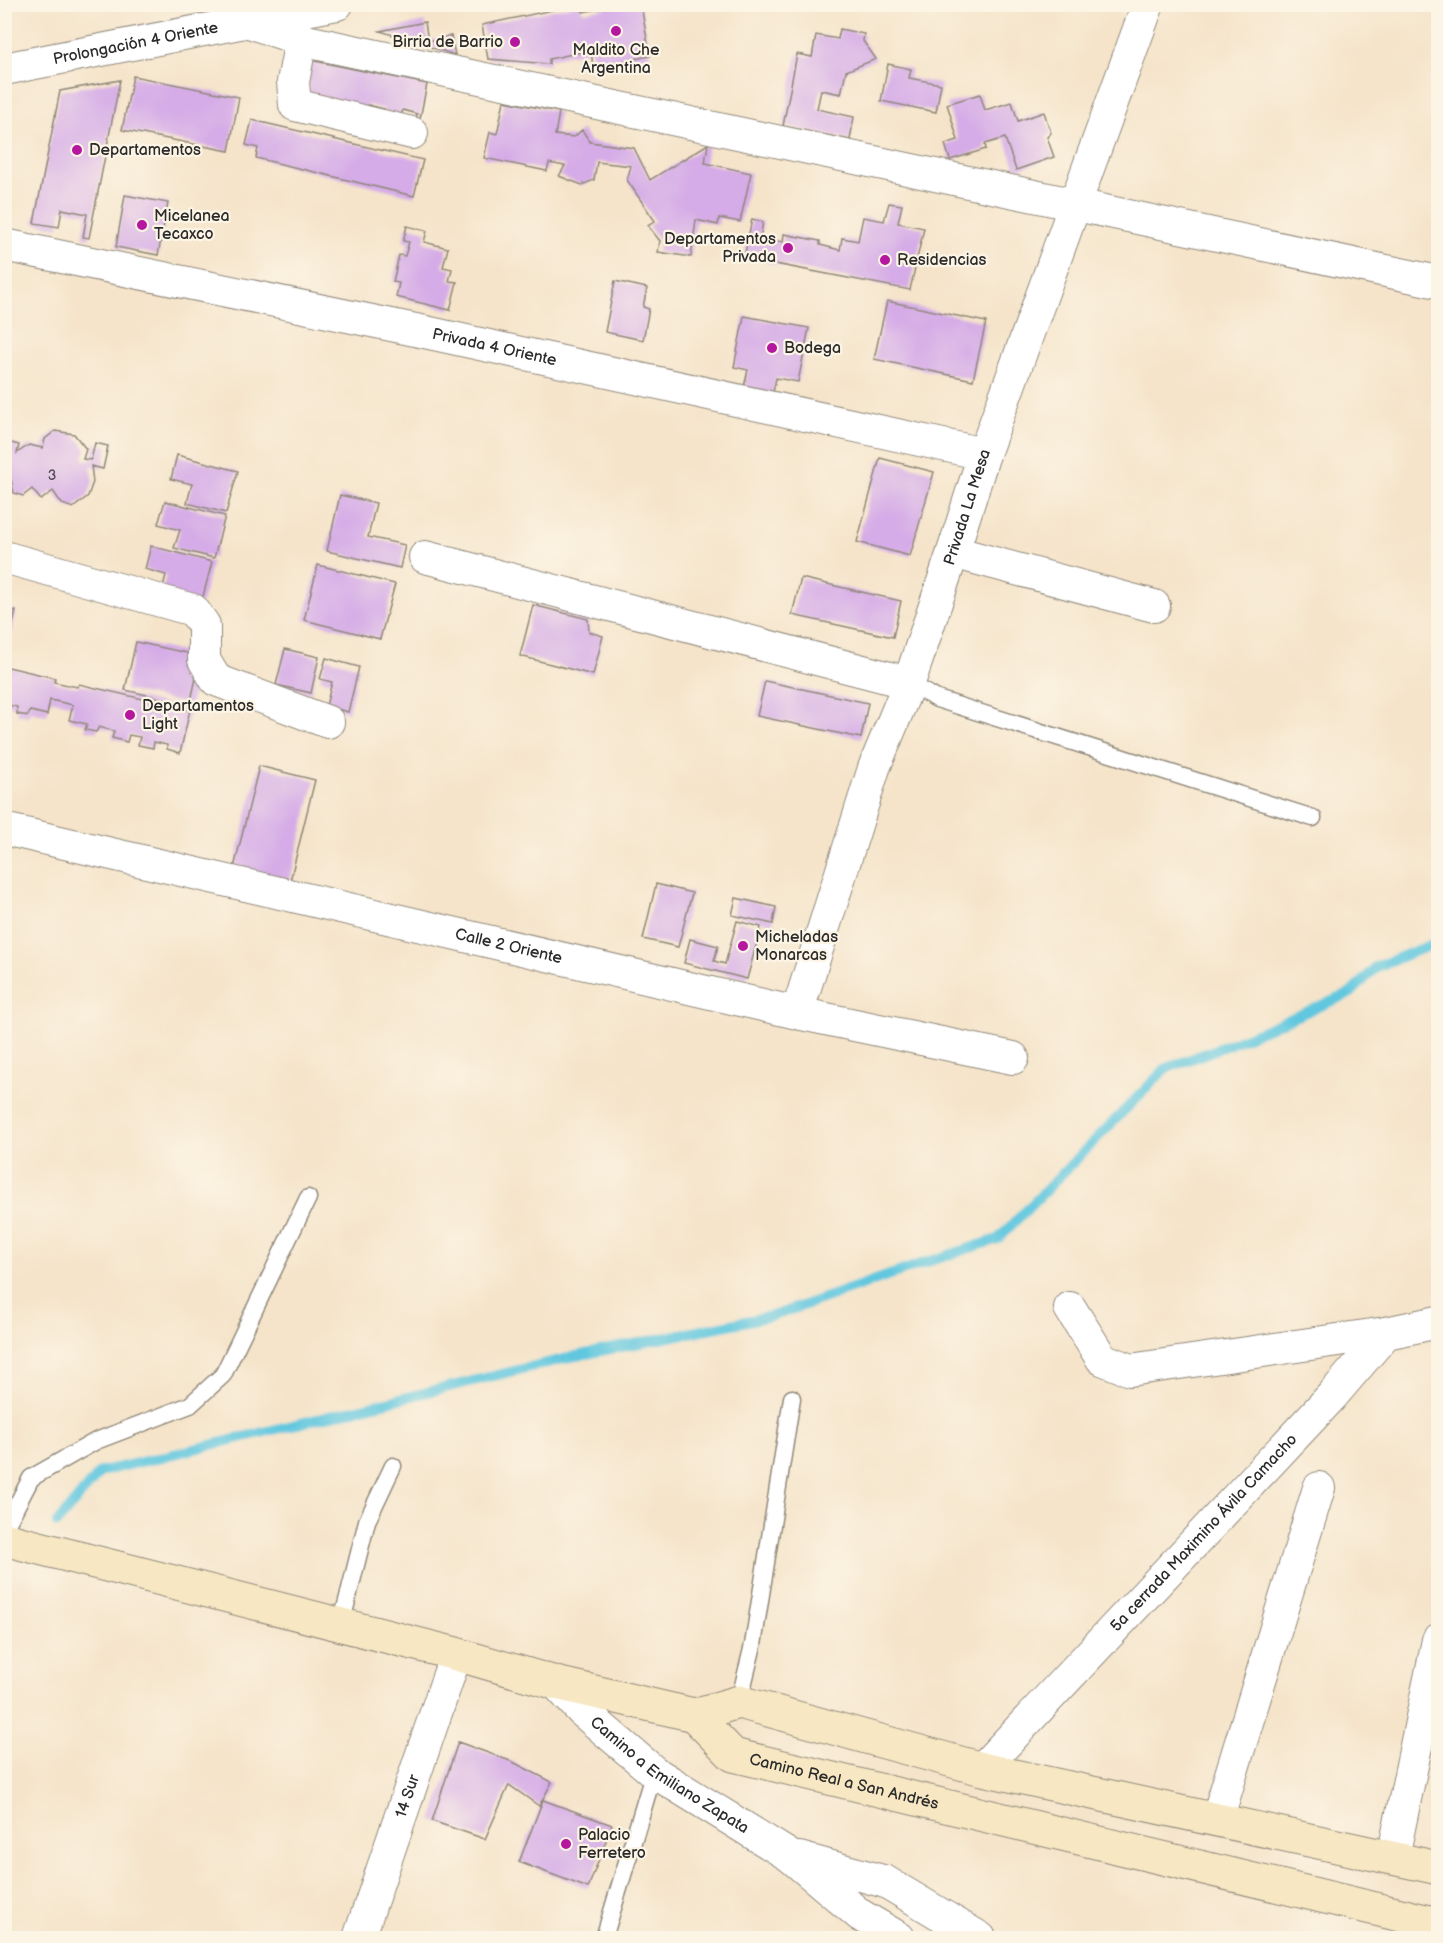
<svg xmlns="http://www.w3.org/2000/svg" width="1443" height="1943" font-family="'Balsamiq Sans',sans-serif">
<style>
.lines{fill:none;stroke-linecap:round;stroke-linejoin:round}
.stream{stroke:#61c7df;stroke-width:10}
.building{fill:#d5ace7}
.lane-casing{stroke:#90887a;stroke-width:19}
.street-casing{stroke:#90887a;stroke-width:34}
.secondary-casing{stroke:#90887a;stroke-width:35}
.lane{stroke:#fff;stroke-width:16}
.street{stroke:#fff;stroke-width:32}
.secondary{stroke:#f7e8c3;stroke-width:33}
.poi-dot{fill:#b5179e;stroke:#fcf5e5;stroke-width:2}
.labels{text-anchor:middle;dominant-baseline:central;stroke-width:4.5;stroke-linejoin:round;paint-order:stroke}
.number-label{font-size:14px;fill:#564b5a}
.poi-label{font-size:16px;fill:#2b2b2b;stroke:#fcf5e5;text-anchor:start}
.street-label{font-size:16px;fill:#2b2b2b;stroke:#fcf5e5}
</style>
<rect width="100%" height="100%" fill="#fcf5e5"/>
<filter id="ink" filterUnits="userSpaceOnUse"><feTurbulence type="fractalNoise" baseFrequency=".0167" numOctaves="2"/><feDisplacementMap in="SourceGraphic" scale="12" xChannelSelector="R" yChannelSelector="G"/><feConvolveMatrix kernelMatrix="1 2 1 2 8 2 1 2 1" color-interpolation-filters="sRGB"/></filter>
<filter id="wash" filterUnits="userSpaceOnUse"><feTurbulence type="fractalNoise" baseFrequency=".008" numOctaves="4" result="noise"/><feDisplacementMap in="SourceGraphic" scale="24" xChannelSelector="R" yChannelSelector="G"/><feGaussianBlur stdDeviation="1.35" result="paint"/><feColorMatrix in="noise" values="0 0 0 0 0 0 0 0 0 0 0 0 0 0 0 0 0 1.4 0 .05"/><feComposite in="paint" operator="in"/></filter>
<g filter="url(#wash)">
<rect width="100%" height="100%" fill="#f5e4ca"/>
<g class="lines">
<!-- stream -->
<path class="stream" d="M 57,1523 L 100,1472 L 576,1356 L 776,1315 L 927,1262 L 998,1239 L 1165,1069 L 1230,1044 L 1351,993 L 1376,967 L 1438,942"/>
</g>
<g id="blocks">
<!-- building -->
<path class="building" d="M 195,4 L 236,4 L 229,19 Z
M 580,4 L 583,12 L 621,5 L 641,5 L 650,56 L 593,67 L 591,50 L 549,59 L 549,64 L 488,59 L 482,25 Z
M 425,22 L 428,41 L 451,36 L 455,55 L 380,31 Z
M 840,29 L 864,34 L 863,41 L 876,59 L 846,71 L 841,94 L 821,90 L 817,109 L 854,117 L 850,140 L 783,126 L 797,54 L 812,57 L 816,35 L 838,39 Z
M 305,59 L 427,84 L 420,119 L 416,119 L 417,114 L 403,110 L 401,116 L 382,112 L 384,109 L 368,105 L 367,110 L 310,95 Z
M 888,64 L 911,69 L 909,78 L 941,84 L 936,112 L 881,101 Z
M 133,76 L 239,97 L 229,151 L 122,130 Z
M 120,80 L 89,238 L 83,237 L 87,214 L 62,209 L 59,227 L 34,223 L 60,91 Z
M 980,94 L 985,110 L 1012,102 L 1018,121 L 1044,112 L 1051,133 L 1047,137 L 1054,157 L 1016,170 L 1005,138 L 985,144 L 986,149 L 950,160 L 945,144 L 958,140 L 947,104 Z
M 504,101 L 559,112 L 555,135 L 574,137 L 582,130 L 590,142 L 634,148 L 650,180 L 708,144 L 705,163 L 751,173 L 740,222 L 719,218 L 718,225 L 696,220 L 691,257 L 658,252 L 660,241 L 648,226 L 655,221 L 627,180 L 631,166 L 597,162 L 594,180 L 582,185 L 559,176 L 565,166 L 549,163 L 547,171 L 484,158 L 490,132 L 497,134 Z
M 252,120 L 423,160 L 414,196 L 256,158 L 258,148 L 246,145 Z
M 125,195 L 168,203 L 158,255 L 116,247 Z
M 889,203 L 902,205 L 898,223 L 924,228 L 910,290 L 744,258 L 752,219 L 763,222 L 760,238 L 783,242 L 784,234 L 820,241 L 820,245 L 840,250 L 842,238 L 858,241 L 863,217 L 884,221 Z
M 407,226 L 427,231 L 424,242 L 448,248 L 443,267 L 452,269 L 449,281 L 457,282 L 450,310 L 396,297 L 399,283 L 393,282 L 399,255 L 405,256 L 409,242 L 403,241 Z
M 615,281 L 647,288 L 643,307 L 649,309 L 643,340 L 605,332 Z
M 887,301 L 986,322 L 973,380 L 874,359 Z
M 744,316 L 809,328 L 798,382 L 776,378 L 772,397 L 743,391 L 748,370 L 734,367 Z
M 55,431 L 74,434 L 86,449 L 83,459 L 91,460 L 95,443 L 108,446 L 103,469 L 91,466 L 93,482 L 88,496 L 73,508 L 62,504 L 53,491 L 41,500 L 32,489 L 23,496 L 14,493 L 11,480 L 4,479 L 4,441 L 19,445 L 17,453 L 29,445 L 43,448 L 45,439 Z
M 177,455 L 238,471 L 226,513 L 187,503 L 192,484 L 171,479 Z
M 880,458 L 934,472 L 910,556 L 857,542 Z
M 340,495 L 376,503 L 368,537 L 405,545 L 400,568 L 327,551 Z
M 165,501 L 225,516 L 214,558 L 174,548 L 180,530 L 158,524 Z
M 151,546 L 212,562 L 201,604 L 161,594 L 166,575 L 145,569 Z
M 318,565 L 395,584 L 380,639 L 304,620 Z
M 801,578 L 901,601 L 893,637 L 792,615 Z
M 533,605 L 588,619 L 589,632 L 603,636 L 593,675 L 520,656 Z
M 4,608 L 16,611 L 5,657 L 4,657 Z
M 136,642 L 201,656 L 190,705 L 125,690 Z
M 285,649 L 319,657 L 311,693 L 276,685 Z
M 326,658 L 359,667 L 348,712 L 326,706 L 332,682 L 320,679 Z
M 4,666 L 55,678 L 54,682 L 77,687 L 79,684 L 190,710 L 180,753 L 167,749 L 167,745 L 154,742 L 153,748 L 138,745 L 140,737 L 129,735 L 127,742 L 112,738 L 114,731 L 99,727 L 96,732 L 85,730 L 87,724 L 69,720 L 73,705 L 50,700 L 47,715 L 30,711 L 28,716 L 17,714 L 17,707 L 4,704 Z
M 765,681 L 868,703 L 861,738 L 757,716 Z
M 259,766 L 315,780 L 288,889 L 232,876 Z
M 656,884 L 692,893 L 678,947 L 643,939 Z
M 736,898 L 776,907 L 773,924 L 732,915 Z
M 737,921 L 761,927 L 747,979 L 684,963 L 690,939 L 718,946 L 714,961 L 725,964 Z
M 458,1742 L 513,1762 L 552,1782 L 539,1806 L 509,1785 L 485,1839 L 432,1821 Z
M 543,1800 L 612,1825 L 588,1888 L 519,1862 Z"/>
</g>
</g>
<g filter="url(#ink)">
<use href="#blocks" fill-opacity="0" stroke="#90887a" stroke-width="1.5"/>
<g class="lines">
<defs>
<path id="lane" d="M 909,683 L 937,699 L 1313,818
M 4,1530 L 31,1478 L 96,1441 L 190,1405 L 223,1375 L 308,1198
M 341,1625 L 367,1521 L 393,1466
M 739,1702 L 753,1645 L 792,1398
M 604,1938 L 654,1772"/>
<g id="street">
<path d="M 249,22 L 301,40 L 1438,282"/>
<path d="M 301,40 L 293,82 L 295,105 L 412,133"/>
<path id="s1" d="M 4,69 L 337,4"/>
<path id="s2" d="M 4,245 L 425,332 L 984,454"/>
<path d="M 953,552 L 1154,606"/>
<path d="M 4,557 L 193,610 L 204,625 L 204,660 L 216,680 L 328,722"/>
<path d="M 425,557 L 909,683"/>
<path id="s3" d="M 4,829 L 797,1013 L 1013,1058"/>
<path id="s4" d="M 797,1013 L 874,768 L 909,683 L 953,552 L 984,454 L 1148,4"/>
<path d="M 1070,1308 L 1102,1359 L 1130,1370 L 1386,1333"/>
<path id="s5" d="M 556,1683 L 581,1710 L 654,1772 L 790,1856 L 860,1915 L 899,1938"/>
<path id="s6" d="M 982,1769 L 1332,1396 L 1386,1333 L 1438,1322"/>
<path d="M 1217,1820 L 1319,1488"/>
<path d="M 1393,1857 L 1438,1640"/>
<path d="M 799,1858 L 886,1882 L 980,1938"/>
<path id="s7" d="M 359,1938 L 456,1654"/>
</g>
<g id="secondary">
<path d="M 4,1539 L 456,1654 L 556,1683 L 694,1715 L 739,1702 L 982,1769 L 1438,1868"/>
<path id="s8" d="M 694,1715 L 733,1755 L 1438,1924"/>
</g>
</defs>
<!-- lane casing -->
<use href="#lane" class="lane-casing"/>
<!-- street casing -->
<use href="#street" class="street-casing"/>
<!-- secondary casing -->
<use href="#secondary" class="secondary-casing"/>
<!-- lane -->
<use href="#lane" class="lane"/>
<!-- street -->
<use href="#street" class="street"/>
<!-- secondary -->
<use href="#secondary" class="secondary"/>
</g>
</g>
<!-- markers -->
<g class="poi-dot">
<circle cx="616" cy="31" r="6"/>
<circle cx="515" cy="42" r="6"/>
<circle cx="77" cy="150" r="6"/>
<circle cx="142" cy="225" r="6"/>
<circle cx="788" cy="248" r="6"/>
<circle cx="885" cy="260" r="6"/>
<circle cx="772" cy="348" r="6"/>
<circle cx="130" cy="715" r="6"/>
<circle cx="743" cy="946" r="6"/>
<circle cx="566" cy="1844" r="6"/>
</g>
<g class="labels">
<!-- number labels -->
<g class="number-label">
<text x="52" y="475">3</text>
</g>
<!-- poi labels -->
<g class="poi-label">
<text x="503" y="42" text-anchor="end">Birria de Barrio</text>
<text x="616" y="50" text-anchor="middle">Maldito Che<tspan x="616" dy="18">Argentina</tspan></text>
<text x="89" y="150">Departamentos</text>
<text x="154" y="216">Micelanea<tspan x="154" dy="18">Tecaxco</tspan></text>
<text x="776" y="239" text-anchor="end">Departamentos<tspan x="776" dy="18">Privada</tspan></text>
<text x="897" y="260">Residencias</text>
<text x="784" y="348">Bodega</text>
<text x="142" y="706">Departamentos<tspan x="142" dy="18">Light</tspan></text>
<text x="755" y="937">Micheladas<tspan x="755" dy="18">Monarcas</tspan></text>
<text x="578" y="1835">Palacio<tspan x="578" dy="18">Ferretero</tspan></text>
</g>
<!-- street labels -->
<g class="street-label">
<text stroke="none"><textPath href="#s1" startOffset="134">Prolongación 4 Oriente</textPath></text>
<text stroke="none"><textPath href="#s2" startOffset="501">Privada 4 Oriente</textPath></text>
<text stroke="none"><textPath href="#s4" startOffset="534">Privada La Mesa</textPath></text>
<text stroke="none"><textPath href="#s3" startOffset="518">Calle 2 Oriente</textPath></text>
<text stroke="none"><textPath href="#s6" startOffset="324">5a cerrada Maximino Ávila Camacho</textPath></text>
<text stroke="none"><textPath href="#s5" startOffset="147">Camino a Emiliano Zapata</textPath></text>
<text stroke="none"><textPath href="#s8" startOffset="170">Camino Real a San Andrés</textPath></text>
<text stroke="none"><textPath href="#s7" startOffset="150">14 Sur</textPath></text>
</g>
</g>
<!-- margin -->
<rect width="1443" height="1943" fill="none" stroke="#fcf5e5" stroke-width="24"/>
</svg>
